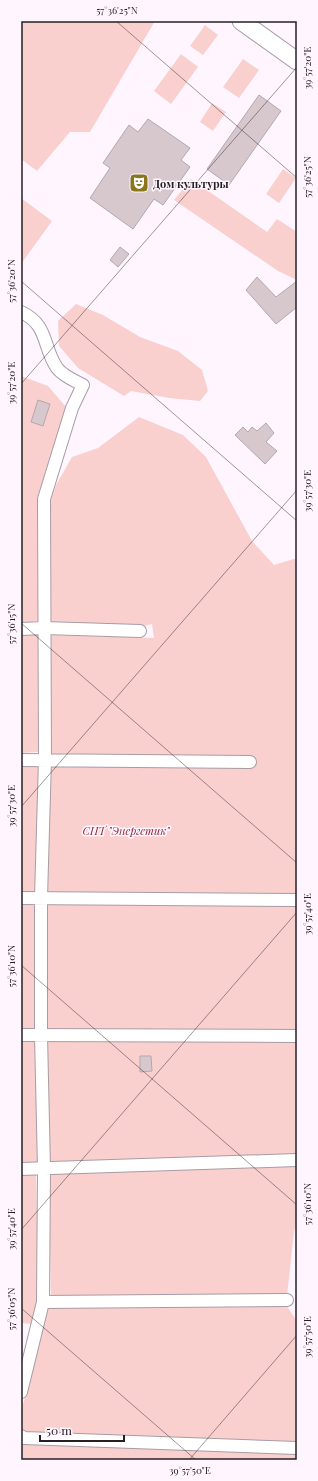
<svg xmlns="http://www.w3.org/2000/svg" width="318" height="1481" font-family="'Playfair Display',serif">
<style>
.green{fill:#fad0ce}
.building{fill:#d7c8cd;stroke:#b6a7ac}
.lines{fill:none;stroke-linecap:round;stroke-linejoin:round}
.street-casing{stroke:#a79ca5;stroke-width:14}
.secondary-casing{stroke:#a79ca5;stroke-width:19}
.street{stroke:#fff;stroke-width:12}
.secondary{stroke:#fff;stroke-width:17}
.ticks{fill:none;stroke:#252024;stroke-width:1;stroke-opacity:0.45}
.labels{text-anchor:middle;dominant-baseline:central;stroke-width:3;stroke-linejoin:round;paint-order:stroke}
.poi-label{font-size:11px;font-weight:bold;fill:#252024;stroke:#fff5fe;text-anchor:start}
.park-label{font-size:11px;font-style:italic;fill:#8e262f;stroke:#fff5fe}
.neatline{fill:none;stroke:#252024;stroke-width:1.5}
.ticks-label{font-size:10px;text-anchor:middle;fill:#252024}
</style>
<rect width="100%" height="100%" fill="#fff5fe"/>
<!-- green -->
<path class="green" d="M 21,21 L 155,21 L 90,132 L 70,132 L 37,171 L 21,159 Z
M 205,25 L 218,35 L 203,55 L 190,46 Z
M 181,54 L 198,67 L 171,104 L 154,91 Z
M 243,59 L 259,70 L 239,98 L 223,87 Z
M 212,103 L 226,112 L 213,131 L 200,122 Z
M 283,169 L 296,178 L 279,203 L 266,194 Z
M 191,179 L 267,232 L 277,219 L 297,232 L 297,280 L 278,271 L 174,200 Z
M 21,198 L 52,221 L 21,264 Z
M 76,304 L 103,315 L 140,337 L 178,351 L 202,370 L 208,391 L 200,401 L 169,398 L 131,391 L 124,396 L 78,368 L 59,346 L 58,321 Z
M 21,376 L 48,386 L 67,408 L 38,496 L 39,622 L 21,623 Z
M 139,417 L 183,435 L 206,457 L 252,541 L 274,565 L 297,558 L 297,894 L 189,895 L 48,894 L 48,764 L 251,768 L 52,757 L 47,753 L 50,635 L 154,638 L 152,624 L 138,628 L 49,623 L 50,501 L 56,485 L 72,457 L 98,448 Z
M 39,634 L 39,752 L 21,753 L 21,635 Z
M 21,765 L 39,765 L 37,892 L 21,893 Z
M 46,902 L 297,903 L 297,1220 L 294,1232 L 286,1305 L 297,1321 L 297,1460 L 21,1460 L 21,1412 L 51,1297 L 46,1039 Z
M 21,903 L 38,903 L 38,1029 L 21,1029 Z
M 21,1040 L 37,1041 L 40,1166 L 21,1166 Z
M 21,1175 L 36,1175 L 39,1301 L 33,1324 L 21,1323 Z"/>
<!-- building -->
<path class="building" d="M 259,95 L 281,111 L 229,185 L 207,169 Z
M 148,119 L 190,148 L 181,160 L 190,167 L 163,205 L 154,199 L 133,229 L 90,198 L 110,168 L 103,163 L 129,125 L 138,132 Z
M 120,247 L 129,254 L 118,267 L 110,260 Z
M 257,277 L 276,297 L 297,281 L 297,307 L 276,324 L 246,290 Z
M 38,400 L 50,404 L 43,426 L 31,422 Z
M 266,423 L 274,433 L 266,442 L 277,451 L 265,464 L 235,435 L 243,427 L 248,432 L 252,427 L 257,431 Z
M 140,1056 L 151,1056 L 152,1071 L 140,1072 Z"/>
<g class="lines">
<defs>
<path id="street" d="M 21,312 C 49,325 42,346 57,368 C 63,376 75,381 83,385 L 72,408 L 44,499 L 45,759 L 41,898 L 41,1035 L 44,1169 L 43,1302 L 21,1392
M 21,629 L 44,628 L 140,631
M 21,760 L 250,762
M 21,898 L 297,900
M 21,1035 L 297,1036
M 21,1169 L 297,1160
M 43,1302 L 287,1300
M 21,1436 L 24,1438 L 297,1448"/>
<path id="secondary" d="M 241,21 L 297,61"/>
</defs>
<!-- street casing -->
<use href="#street" class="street-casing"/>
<!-- secondary casing -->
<use href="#secondary" class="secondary-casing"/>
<!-- street -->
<use href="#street" class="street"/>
<!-- secondary -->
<use href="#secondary" class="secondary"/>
</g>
<!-- ticks -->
<path class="ticks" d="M 116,21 L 297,178M 21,281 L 297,521M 21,384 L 297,67M 21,623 L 297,863M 21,807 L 297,490M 21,965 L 297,1205M 21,1230 L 297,912M 21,1308 L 196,1460M 189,1460 L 297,1335"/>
<!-- icons -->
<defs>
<symbol id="theatre-square" viewBox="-11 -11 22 22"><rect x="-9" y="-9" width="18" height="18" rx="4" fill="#8a771b" stroke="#fff5fe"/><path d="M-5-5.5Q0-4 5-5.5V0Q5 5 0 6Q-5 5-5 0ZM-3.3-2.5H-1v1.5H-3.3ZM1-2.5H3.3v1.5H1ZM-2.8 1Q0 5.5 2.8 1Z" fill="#fff"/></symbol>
</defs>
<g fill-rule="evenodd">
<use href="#theatre-square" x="128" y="172" width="22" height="22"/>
</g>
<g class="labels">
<!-- poi labels -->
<g class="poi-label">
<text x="153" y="183">Дом культуры</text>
</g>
<!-- park labels -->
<g class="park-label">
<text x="126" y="830">СНТ "Энергетик"</text>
</g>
</g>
<!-- border -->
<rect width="318" height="1481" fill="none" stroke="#fff5fe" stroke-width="44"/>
<!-- scale -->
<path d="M40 1435v6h84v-6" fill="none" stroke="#252024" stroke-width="2"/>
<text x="46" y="1435" font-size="12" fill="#252024" stroke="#fff5fe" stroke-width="3" paint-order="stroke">50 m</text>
<rect x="22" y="22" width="274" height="1437" class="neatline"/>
<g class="ticks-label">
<text x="117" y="14">57°36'25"N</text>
<text transform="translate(307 68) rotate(-90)" y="4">39°57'20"E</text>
<text transform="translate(307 177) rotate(-90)" y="4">57°36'25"N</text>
<text transform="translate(11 281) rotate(-90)" y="4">57°36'20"N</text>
<text transform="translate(11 383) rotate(-90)" y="4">39°57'20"E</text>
<text transform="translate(307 491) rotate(-90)" y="4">39°57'30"E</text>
<text transform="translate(11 624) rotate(-90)" y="4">57°36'15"N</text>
<text transform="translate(11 806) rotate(-90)" y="4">39°57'30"E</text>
<text transform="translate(307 914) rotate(-90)" y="4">39°57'40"E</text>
<text transform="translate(11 966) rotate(-90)" y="4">57°36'10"N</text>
<text transform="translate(307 1204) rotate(-90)" y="4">57°36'10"N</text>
<text transform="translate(11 1229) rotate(-90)" y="4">39°57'40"E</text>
<text transform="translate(11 1309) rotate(-90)" y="4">57°36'05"N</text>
<text transform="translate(307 1337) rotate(-90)" y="4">39°57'50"E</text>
<text x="190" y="1474">39°57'50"E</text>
</g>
</svg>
